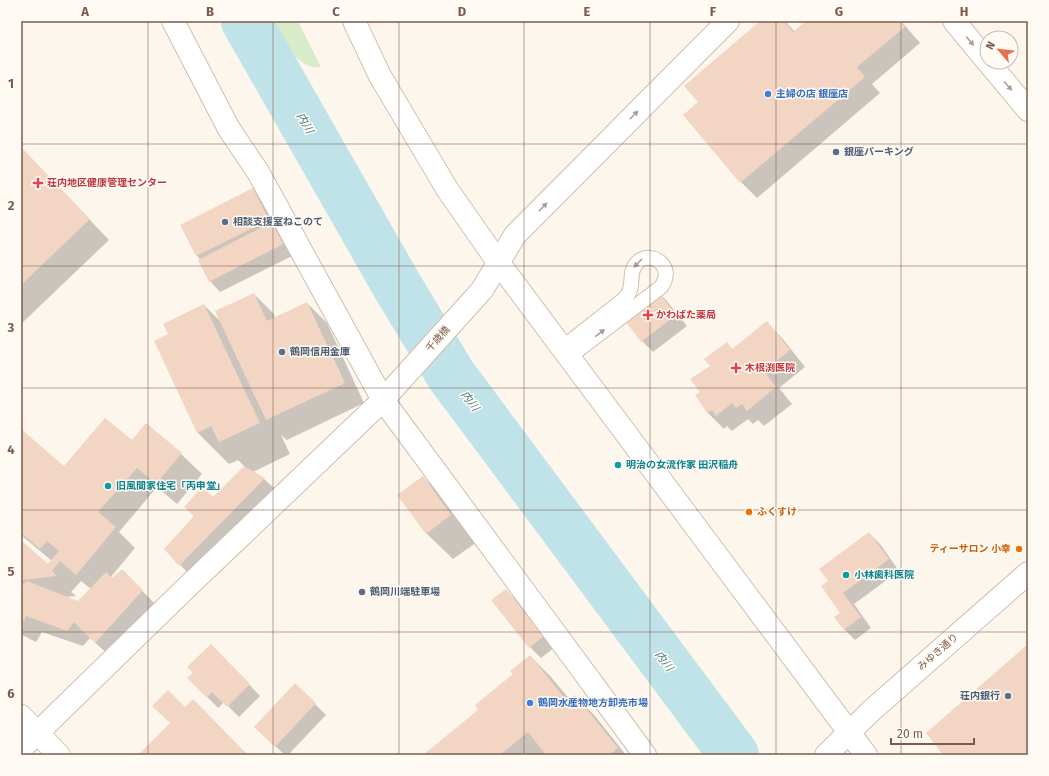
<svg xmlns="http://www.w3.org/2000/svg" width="1049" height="776" font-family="'Fira Sans','Noto Sans JP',sans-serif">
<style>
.green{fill:#d8ecc9}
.shadow{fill:#0003;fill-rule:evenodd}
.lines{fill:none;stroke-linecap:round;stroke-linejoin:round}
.river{stroke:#bfe3e8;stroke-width:50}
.building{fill:#f3d5c3}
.lane-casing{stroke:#d1beb0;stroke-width:16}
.street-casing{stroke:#d1beb0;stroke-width:24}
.secondary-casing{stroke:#d6c0b0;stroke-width:24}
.lane{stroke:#fff;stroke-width:14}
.street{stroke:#fff;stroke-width:22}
.secondary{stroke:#fff;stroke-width:22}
.oneway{fill:#af9d94}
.grid{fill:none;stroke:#7a5c4d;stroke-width:1;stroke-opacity:0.55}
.shop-dot{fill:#3f7fe0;stroke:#fffaf3;stroke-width:1.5}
.service-dot{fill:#5c6f8a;stroke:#fffaf3;stroke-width:1.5}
.health-dot{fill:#e0444e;stroke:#fffaf3;stroke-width:1.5}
.culture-dot{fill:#0f9aa8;stroke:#fffaf3;stroke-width:1.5}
.food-dot{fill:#e8710a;stroke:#fffaf3;stroke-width:1.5}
.labels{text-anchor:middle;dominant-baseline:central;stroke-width:3;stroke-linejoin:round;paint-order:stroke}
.shop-label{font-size:10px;font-weight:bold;fill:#366cbe;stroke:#fffaf3;text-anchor:start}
.service-label{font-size:10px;font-weight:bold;fill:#4e5e75;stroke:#fffaf3;text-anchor:start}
.health-label{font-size:10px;font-weight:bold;fill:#be3a42;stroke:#fffaf3;text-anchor:start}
.street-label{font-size:10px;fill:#7a5c4d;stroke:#fffaf3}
.culture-label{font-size:10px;font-weight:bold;fill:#0d838f;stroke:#fffaf3;text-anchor:start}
.food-label{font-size:10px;font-weight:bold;fill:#c56008;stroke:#fffaf3;text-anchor:start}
.water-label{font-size:11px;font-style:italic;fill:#437c86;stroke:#fffaf3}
.neatline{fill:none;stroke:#7a5c4d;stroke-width:1.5}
.grid-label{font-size:13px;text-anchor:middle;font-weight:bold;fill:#7a5c4d}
</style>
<rect width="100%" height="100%" fill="#fdf6ec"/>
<!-- green -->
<path class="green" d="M 275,21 L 298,21 L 321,67 C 297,71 283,39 275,21 Z"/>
<!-- shadow -->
<path class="shadow" d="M 762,21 L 785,21 L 795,32 L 808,21 L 901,21 L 920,43 L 872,84 L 880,93 L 757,198 L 741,182 L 700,103 Z
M 21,148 L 109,240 L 21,324 Z
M 253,189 L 264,200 L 294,255 L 220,292 L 210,281 L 201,260 L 197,256 L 182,225 Z
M 655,289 L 666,300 L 687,326 L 653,352 L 642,341 Z
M 254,294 L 274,314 L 275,318 L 307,303 L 327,323 L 364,403 L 287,440 L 281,435 L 290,454 L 253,472 L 264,479 L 275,489 L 191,576 L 165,549 L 195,517 L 185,507 L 213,499 L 245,467 L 238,460 L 229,464 L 197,432 L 170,334 L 204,305 L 221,322 Z
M 766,322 L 782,338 L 805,367 L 779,388 L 792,404 L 764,426 L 758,420 L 753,424 L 748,419 L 732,431 L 727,426 L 724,429 L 708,413 L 696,395 L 702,392 L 711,366 L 726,343 L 733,350 Z
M 147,424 L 181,454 L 202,474 L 177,504 L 157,487 L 119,532 L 135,548 L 110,578 L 112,580 L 122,570 L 158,607 L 112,658 L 90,638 L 83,646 L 42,632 L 36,642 L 22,635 L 21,634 L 21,589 L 25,585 L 21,582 L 21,542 L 48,566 L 52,561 L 21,535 L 21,480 L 23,477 L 21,475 L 21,430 L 64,467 L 132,442 ZM 81,581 L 91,589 L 78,602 L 66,597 L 76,596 L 71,592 Z
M 423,477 L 449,504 L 477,542 L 453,559 L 426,533 Z
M 869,533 L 880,544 L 899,571 L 854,604 L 871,628 L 855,640 L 844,629 L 841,614 L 829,581 Z
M 506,590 L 517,601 L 554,648 L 541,658 L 530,647 L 493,601 Z
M 211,645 L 260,696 L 239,717 L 224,702 L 218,708 L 189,678 L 194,673 Z
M 530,656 L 551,677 L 570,700 L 575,696 L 595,716 L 626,755 L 424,755 L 480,710 L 515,674 Z
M 315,704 L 326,715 L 288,755 L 285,755 L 266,738 Z"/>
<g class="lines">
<!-- river -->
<path class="river" d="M 246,21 L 396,284 L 451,375 L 734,755"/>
</g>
<!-- building -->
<path class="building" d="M 760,21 L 784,21 L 793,32 L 806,21 L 900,21 L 905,27 L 857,67 L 865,77 L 740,183 L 683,115 L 698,102 L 684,86 Z
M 21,147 L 90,219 L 21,285 Z
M 253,188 L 269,220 L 196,256 L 180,225 Z
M 272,222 L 283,244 L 209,282 L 198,260 Z
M 655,287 L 676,315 L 641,342 L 620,314 Z
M 254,293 L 267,321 L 307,302 L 345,383 L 266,420 L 215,311 Z
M 204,304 L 260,423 L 219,442 L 211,426 L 197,433 L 154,341 L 168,334 L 163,324 Z
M 767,321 L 790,350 L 764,371 L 776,387 L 747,411 L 742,404 L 736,408 L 732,403 L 716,416 L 712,410 L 707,413 L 695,395 L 700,392 L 690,379 L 710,366 L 704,359 L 727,342 L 732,349 Z
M 105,418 L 132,440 L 146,423 L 182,453 L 156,484 L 137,468 L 98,512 L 116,527 L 76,575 L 60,561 L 52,571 L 57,576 L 22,580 L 21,540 L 48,564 L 59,551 L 47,541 L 40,549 L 21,533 L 21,478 L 23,476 L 21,474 L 21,429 L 64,466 Z
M 244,466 L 265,478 L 179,566 L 164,549 L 194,516 L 184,507 L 202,487 L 213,497 Z
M 423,476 L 451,515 L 426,534 L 397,495 Z
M 869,532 L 889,559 L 843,593 L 861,617 L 844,630 L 834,617 L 840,613 L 821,586 L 828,581 L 819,569 Z
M 122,569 L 143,590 L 95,643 L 74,622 L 67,631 L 26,616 L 21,625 L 21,587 L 27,581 L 78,601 L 106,572 L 112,578 Z
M 506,589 L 544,636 L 529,648 L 491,600 Z
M 211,644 L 250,684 L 227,707 L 212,692 L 207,698 L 187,678 L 193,673 L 187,667 Z
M 1028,644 L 1028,755 L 943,755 L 926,733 Z
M 530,655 L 567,701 L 575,695 L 618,748 L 609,755 L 546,755 L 528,732 L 500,755 L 423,755 L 478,710 L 475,705 L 513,674 L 510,671 Z
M 295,683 L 316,703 L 275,747 L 254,727 Z
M 168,690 L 185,707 L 193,699 L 248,755 L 138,755 L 170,723 L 152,706 Z"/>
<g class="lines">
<defs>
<path id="lane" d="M 562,348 L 623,300 C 626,297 629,294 630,290 C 633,279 629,269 639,261 C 652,251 676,266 661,287 L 569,357"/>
<path id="street" d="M 173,21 L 229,129 L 258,172 L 383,400 L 645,755
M 21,749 L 183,591 L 383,400 L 482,290 L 515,235 L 728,21
M 826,755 L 871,711 L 1028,573"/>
<path id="secondary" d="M 354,21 L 380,76 L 447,189 L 498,262 L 866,755
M 954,21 L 987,61
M 988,62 L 1028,110
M 21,716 L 59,755"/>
</defs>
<!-- lane casing -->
<use href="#lane" class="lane-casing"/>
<!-- street casing -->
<use href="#street" class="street-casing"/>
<!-- secondary casing -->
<use href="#secondary" class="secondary-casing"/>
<!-- lane -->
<use href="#lane" class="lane"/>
<!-- street -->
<use href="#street" class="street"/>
<!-- secondary -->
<use href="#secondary" class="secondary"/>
</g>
<!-- one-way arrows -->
<defs><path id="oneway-solid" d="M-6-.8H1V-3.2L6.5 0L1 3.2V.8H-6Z"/></defs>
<g class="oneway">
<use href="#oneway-solid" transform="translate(970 41) rotate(50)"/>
<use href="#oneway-solid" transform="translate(1008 86) rotate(50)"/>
<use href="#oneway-solid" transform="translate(634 115) rotate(-45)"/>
<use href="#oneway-solid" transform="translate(543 207) rotate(-45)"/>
<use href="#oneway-solid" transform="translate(638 263) rotate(134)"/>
<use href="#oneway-solid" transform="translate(600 333) rotate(-37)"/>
</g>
<!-- grid -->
<path class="grid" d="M 148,21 L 148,755M 273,21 L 273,755M 399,21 L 399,755M 524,21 L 524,755M 650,21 L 650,755M 776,21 L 776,755M 901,21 L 901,755M 21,144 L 1028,144M 21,266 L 1028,266M 21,388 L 1028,388M 21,510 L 1028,510M 21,632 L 1028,632"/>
<!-- markers -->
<g class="shop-dot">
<circle cx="768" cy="94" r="4"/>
<circle cx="530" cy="703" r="4"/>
</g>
<g class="service-dot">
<circle cx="836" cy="152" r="4"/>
<circle cx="225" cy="222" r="4"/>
<circle cx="282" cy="352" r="4"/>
<circle cx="362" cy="592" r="4"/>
<circle cx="1008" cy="696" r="4"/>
</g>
<g class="health-dot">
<path d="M36 177h4v4h4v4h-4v4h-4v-4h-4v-4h4z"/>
<path d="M646 309h4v4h4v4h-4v4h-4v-4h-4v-4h4z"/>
<path d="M734 362h4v4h4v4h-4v4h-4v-4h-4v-4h4z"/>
</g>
<g class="culture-dot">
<circle cx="618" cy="465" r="4"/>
<circle cx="108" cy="486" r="4"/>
<circle cx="846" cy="575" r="4"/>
</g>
<g class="food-dot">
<circle cx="749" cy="512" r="4"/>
<circle cx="1019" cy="549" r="4"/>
</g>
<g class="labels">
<!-- shop labels -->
<g class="shop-label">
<text x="776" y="94">主婦の店 銀座店</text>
<text x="538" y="703">鶴岡水産物地方卸売市場</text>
</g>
<!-- service labels -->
<g class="service-label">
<text x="844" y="152">銀座パーキング</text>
<text x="233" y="222">相談支援室ねこのて</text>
<text x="290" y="352">鶴岡信用金庫</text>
<text x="370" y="592">鶴岡川端駐車場</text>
<text x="1000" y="696" text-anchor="end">荘内銀行</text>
</g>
<!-- health labels -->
<g class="health-label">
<text x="47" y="183">荘内地区健康管理センター</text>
<text x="656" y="315">かわばた薬局</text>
<text x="745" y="368">木根渕医院</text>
</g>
<!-- street labels -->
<g class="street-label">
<text transform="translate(438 339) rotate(-48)">千歳橋</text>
<text transform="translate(938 652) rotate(-41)">みゆき通り</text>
</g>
<!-- culture labels -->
<g class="culture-label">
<text x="626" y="465">明治の女流作家 田沢稲舟</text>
<text x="116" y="486">旧風間家住宅「丙申堂」</text>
<text x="854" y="575">小林歯科医院</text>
</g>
<!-- food labels -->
<g class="food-label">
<text x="757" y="512">ふくすけ</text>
<text x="1011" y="549" text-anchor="end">ティーサロン 小幸</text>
</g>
<!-- water labels -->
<g class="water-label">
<text transform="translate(305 123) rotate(60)">内川</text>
<text transform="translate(470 401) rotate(53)">内川</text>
<text transform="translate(664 661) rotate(53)">内川</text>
</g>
</g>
<!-- border -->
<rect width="1049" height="776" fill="none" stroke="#fffaf3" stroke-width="44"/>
<!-- north arrow -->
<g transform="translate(999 50) rotate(298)"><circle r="19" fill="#fffaf3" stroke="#cabbb1"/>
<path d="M0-3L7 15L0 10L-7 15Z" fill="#e76f51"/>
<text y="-6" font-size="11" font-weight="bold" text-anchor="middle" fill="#7a5c4d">N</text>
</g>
<!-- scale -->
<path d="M891 738v6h83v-6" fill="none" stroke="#7a5c4d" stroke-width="2"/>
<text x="897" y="738" font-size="12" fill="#7a5c4d" stroke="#fffaf3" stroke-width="3" paint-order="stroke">20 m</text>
<rect x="22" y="22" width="1005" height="732" class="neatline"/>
<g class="grid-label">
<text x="85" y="16">A</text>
<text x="210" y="16">B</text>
<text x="336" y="16">C</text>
<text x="462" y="16">D</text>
<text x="587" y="16">E</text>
<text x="713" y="16">F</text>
<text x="839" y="16">G</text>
<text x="964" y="16">H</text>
<text x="11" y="88">1</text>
<text x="11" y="210">2</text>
<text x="11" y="332">3</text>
<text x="11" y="454">4</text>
<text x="11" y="576">5</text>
<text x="11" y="698">6</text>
</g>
</svg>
